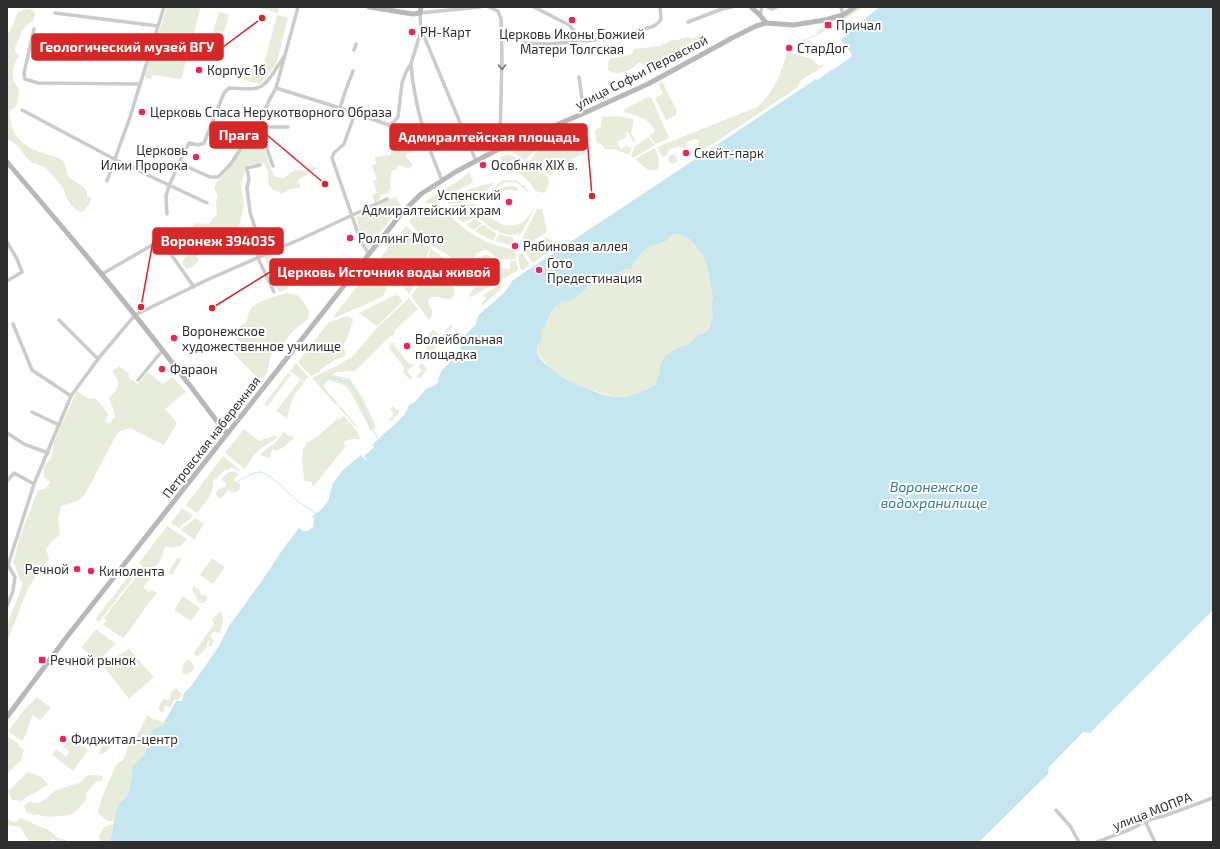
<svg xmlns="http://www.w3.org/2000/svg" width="1220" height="849" font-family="'Exo 2',sans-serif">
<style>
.green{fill:#e8eddb}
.water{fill:#c5e6ee;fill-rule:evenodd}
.pier{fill:#fff}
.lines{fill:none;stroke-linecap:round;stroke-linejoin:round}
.stream{stroke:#c5e6ee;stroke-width:1}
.street{stroke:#cbcbcb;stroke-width:3.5}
.secondary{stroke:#b8b8b8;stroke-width:5}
.oneway{stroke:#757575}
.poi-dot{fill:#f32259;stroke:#fff;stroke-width:1.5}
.labels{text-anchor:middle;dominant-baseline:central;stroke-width:4;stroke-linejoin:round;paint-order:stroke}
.poi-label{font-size:13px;fill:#2e2e2e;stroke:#fff;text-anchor:start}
.street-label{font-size:13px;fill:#2e2e2e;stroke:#fff}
.water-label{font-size:14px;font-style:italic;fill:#337e90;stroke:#fff}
.leader{fill:none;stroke:#d62828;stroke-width:1.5}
.callout-dot{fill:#d62828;stroke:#fff;stroke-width:1.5}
.callout{fill:#d62828;stroke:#d62828;stroke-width:1.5}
.callout-label{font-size:14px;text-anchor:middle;font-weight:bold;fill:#fff}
</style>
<rect width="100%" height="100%" fill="#fff"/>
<!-- green -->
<path class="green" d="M 167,7 L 201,7 L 181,79 L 152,75 L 151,79 L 146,78 L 145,75 Z
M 256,7 L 279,7 L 278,13 Z
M 858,7 L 863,7 L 833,28 L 834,25 L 840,22 L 839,19 Z
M 26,9 L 29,9 L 36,12 L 33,21 L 28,24 L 22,31 L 15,47 L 15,51 L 19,56 C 14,63 11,72 14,81 C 16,85 19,88 19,92 C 19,95 17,105 15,107 C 13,109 10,109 9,113 C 9,116 11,120 11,123 C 15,141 28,148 45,154 C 51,156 58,156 62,160 C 67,164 65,170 67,174 C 70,180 77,182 81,185 C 84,187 86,190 87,192 L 87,196 L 91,198 L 90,202 L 83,212 L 77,211 C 75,208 71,205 69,202 C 65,196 65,188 59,183 C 55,178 49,171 44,167 C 39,164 34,165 30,161 C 21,153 20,144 8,140 L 7,138 L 7,35 L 10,31 L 18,12 Z
M 219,12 L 229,15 L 224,32 L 220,31 L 217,41 L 211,39 Z
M 277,15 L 288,18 L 276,65 L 260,84 L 243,80 L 246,68 L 262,71 Z
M 833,26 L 832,29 L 823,32 L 800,43 L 801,41 L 816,34 L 819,29 Z
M 700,34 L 703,35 L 703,38 C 697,44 688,46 687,55 L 685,57 L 682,53 L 663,63 L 665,67 L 657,71 L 649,68 L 639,62 C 637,64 634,67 631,69 C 624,73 615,75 608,70 L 608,64 L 609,59 L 629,55 L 632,54 L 634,49 L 660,46 L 672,40 L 677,40 L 688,37 L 693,39 Z
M 787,52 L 812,59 L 819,66 L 823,64 L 824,66 L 801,80 L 798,87 L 713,144 L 697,151 L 699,140 L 695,139 L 687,142 L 685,150 L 681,146 L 669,149 L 668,154 C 661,161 660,151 657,147 L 757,107 C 774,93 782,72 787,52 Z
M 662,81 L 677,111 L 676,115 L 666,120 L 655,98 L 663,94 L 658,84 Z
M 648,97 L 650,97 L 652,99 L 669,138 L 656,144 L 649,136 L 655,131 C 651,120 636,114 625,113 L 623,110 Z
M 618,116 L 634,119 L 631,133 L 636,141 L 633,142 L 628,132 L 625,133 L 627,137 L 617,142 L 621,149 L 626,146 L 632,148 L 629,155 L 617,150 L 604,149 L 604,146 L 602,146 L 601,144 L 599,144 L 599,142 L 596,142 L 595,131 L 601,126 L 602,117 Z
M 580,126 L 583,130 L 589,132 L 591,143 L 589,143 L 590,145 L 587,146 L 588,148 L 585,148 L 586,153 L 571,159 L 556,172 L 553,173 L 550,175 L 529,162 C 539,146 563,133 580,126 Z
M 256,129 L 258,130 C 264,146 267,162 275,177 L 284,178 C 290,173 296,168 304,171 L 315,166 L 317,169 L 314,170 L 298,180 L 301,187 L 291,189 L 281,194 L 277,191 L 272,189 L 268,183 L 268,172 L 264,163 L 248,165 L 241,184 L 244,205 L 239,227 L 220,235 L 223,242 L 200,253 L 197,256 L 198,261 L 194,266 L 187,269 L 182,264 L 184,258 L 195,249 L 191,247 L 190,241 L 191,232 L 189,229 L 195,223 L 209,224 L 213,218 L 217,215 L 216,201 L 218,196 L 214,189 L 216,183 L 230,167 Z
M 397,132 L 402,143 L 407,144 L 413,150 L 412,154 L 408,153 L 405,156 L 413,165 L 410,168 C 405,168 403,165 399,165 L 396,170 L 392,170 C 391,176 389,183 391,189 L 388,190 L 390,193 L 381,195 L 379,200 L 375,203 L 372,195 L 377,193 L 373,181 L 377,180 L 372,165 L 376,164 L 375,157 L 391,155 L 392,137 Z
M 648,137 L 655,145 L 633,158 L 631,156 L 635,146 Z
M 546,138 L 547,139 L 525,160 L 513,152 Z
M 655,148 L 659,159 L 658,170 L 648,170 L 635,159 Z
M 507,154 L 511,155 L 522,162 L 514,168 L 509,171 L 504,166 L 500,157 Z
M668.5 159a4.5 4.5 0 1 1 9 0a4.5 4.5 0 1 1-9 0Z
M 526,164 L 548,177 L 549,183 L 545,193 L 535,191 C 531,183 524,176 516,172 Z
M 469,172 L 473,182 L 472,183 L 456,191 L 446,199 L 440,198 L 435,203 L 424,203 C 438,191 456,185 469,172 Z
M 504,180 L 506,182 L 506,180 L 512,180 L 514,181 L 515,180 L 521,183 L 521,185 L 524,185 L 530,194 C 526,191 523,187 518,184 C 507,178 494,186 491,198 L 488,197 L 490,191 L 492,191 L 492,189 L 496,185 L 498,185 L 498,183 Z
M 495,182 L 488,189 L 485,199 L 478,199 L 478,201 L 474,201 L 474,202 L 448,204 L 448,201 L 470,189 Z
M 507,186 L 512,186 L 518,188 L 518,191 L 506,190 L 503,192 L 502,195 L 496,194 L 502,188 Z
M 396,196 L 401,206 L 399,209 L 367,248 L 362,239 L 356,217 Z
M 476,204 L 476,206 L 478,206 L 479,208 L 487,208 L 488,211 L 463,223 L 453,214 L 448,207 L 450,205 Z
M 437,208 L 441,210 L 445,210 C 462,230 487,246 513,249 L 516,254 L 516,259 C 511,259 504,260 499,259 C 493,256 489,248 482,251 C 476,254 472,261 467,265 L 466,262 L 463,262 L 463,264 L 458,265 C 452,256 442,252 433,246 C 425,239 415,230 409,221 L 421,209 Z
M 533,209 L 534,209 L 533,212 L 521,234 L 514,235 L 512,234 L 511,235 L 500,233 L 498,230 L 496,231 C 491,228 487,226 484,221 L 482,221 L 479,218 L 487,212 C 499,231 525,230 533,209 Z
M 537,209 L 542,209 L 547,230 L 545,234 L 523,246 L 520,243 Z
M 476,218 L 481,223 L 481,224 L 474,230 L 466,225 Z
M 482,225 L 484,225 L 495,233 L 496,235 L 493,241 L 475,231 Z
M 406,226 L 430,248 L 420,277 L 409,294 L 380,258 Z
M 499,234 L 513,238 L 514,246 L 495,241 L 498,235 Z
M 677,234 L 682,235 L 691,240 L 706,261 L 713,298 L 711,306 L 713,317 L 708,331 L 695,337 L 689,344 L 679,347 L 660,365 L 659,374 L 655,385 L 638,394 L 617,397 L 598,392 L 580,386 L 551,370 L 538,354 L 537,345 L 542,336 L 541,329 L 545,327 L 550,313 L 556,305 L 562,301 L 574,299 L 592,284 L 607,276 L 615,275 L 626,269 L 631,269 C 641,248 647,248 667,241 L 670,236 Z
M 546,237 C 554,241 552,239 554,248 L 533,263 L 523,249 Z
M 431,249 L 446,259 L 455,269 L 454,295 L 451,299 C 444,300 436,294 429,299 C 426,311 438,307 429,320 L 411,296 L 420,283 Z
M 522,253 L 530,265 L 523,270 L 520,268 L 518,255 Z
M 271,254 L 277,269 L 280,268 L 289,288 L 279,292 L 264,257 Z
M 484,255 L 488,255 L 499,264 L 499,268 L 510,269 L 510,261 L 516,261 L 518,269 L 517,271 L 471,297 L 469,296 L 469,294 L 486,276 L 482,276 L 462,284 L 458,285 L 459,269 C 473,271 474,260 484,255 Z
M 378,260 C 381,264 387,269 388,274 C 390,281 387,291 382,297 L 334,318 L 333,317 Z
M 500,284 L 502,287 L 500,290 L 483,305 L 481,304 L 486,298 L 483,295 Z
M 286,293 L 297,295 L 302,300 L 309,310 L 308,319 L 292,332 L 283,344 L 271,355 L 267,373 L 264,377 L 259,379 L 230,350 L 232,345 L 239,346 L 240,343 C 237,337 229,336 224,331 L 225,329 L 228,327 L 237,330 L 239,327 L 246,322 C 248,318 248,313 250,310 C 254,302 274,297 282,294 Z
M 397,294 L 403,301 L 377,326 L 359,313 Z
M 409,298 L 418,309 L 395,330 L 394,335 L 390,336 L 355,371 L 335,372 L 333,375 L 350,379 L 362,397 L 376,427 L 371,431 L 368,426 L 351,393 L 346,386 L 329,380 L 327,381 L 323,386 C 334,399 346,413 358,427 L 357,428 L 340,409 L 337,404 L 335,404 L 312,378 L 338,365 L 353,356 L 375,330 Z
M 346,316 L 352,318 L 353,320 L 346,341 L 343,345 L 343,348 L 346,352 C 345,358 342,357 337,359 C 333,361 321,368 319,372 L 311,376 L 298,362 L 328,323 Z
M 450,325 L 454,326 L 448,331 L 451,335 L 446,340 L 443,336 L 444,333 Z
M 434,329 L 444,341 L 429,353 L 428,350 L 427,350 L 426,348 C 432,343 431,340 429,334 Z
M 392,343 L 394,343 L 395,347 L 397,348 L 408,363 L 414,365 L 407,371 L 412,377 L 410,380 L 403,372 L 404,367 L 389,348 L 389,346 Z
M 296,363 L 308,377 L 304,382 L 290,371 Z
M 422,363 L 427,369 L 421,378 L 417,378 L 416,377 L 422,370 L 418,367 Z
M 119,366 L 128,373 L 130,379 L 138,384 L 148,372 L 162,384 L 173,377 L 186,392 L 165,409 L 177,423 L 164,445 L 130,428 L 118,432 L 85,494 L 78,501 L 61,506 L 58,520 L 60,535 L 52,541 L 46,549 L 49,559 C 39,571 30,583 24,598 C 18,612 15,626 7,639 L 7,625 L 23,584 C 18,578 17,569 13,562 L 20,536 L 38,490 L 45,489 L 50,482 L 44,477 L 44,466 L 51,458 L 54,442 L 61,426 L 77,391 L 89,399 L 95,398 L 104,408 L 108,414 L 105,422 L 110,423 L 115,416 L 113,408 L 109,398 L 116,390 L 119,382 L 112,371 Z
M 288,373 L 291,375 L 267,407 L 264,404 Z
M 300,380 L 304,383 L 295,394 L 290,405 L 287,419 L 277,411 L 277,410 Z
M 393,406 L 397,410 L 399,410 L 399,413 L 391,421 L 389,421 L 388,420 L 394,414 L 390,409 Z
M 344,416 L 358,432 L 360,439 L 352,439 L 345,441 L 343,444 L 345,445 L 345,447 L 314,486 L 312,485 L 312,482 L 305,481 L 304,479 L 302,458 L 303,449 L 307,443 L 318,436 L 331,424 L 333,423 L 334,421 L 337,418 L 339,419 Z
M 244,429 L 259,441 L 273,436 L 276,436 L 277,438 L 260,449 L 254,455 L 245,469 L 225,453 Z
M 284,432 L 289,436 L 293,437 L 293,439 L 284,447 L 275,451 L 273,449 L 271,452 L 270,458 L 261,456 L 261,453 L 274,444 Z
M 223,456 L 240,470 L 239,471 L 231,468 L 224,471 L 216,479 L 213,480 C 215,493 205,503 197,513 L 186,505 Z
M 233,471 L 239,474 L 234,479 L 235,481 L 240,484 L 240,489 L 236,492 L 231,493 L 230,490 C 224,492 224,498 219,499 L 216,494 L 218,489 L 226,487 L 226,483 L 221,480 C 224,476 227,472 233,471 Z
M 182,508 L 193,516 C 189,521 183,523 179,528 L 171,523 Z
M 195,518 L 204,524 L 196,536 L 195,540 L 181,530 C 185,525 190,523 195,518 Z
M 167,526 L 187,539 L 181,546 L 171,548 L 167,546 L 164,548 C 162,559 159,565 149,571 L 143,568 L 139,563 Z
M 177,558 L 182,558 L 172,575 L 168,573 Z
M 212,558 L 225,567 L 213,584 L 200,575 Z
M 137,566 L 140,569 L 99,622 L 95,619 Z
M 142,569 L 154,574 L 143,587 L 149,592 L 153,590 L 157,593 C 144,607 136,624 123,638 L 103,625 L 106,620 L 104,618 Z
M 194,586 C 198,589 201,590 200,594 L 202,595 L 203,594 L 208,597 L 206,601 L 203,603 L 199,603 L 192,589 Z
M 183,596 L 200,608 L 191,621 L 174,610 Z
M 220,611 C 225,618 222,626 220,633 L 213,632 L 210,637 L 214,640 L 212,646 L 208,646 L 209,641 L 208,641 L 206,648 L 198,656 L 196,656 L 194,653 L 214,624 L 212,620 Z
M 96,629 L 116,644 L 99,660 L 81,648 Z
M 129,649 L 154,677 L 129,699 L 104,667 L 112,659 Z
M 189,659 L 193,664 L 194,668 C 191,673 189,675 183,674 L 182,670 L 184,663 Z
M 175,688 L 179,691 L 182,695 L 178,700 L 174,700 L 170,708 L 166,705 L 165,706 L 164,711 L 162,713 L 158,708 L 164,698 L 166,700 L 170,699 L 171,692 Z
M 37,697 L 51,708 L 40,720 L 33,715 C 28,724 28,733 22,741 L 8,731 L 24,710 Z
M 148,715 L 152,719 L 154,719 L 164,723 L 162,726 L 148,739 L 145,754 L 132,766 L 132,776 L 128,795 L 117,806 L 114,821 L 108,821 L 100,815 L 98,811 L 103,795 L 116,765 L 123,760 L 128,746 L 132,744 Z
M 109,735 L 114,737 L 115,742 L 106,752 L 99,755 C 101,747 102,740 109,735 Z
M 7,736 L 19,744 L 18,746 L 24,750 L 21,760 L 7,774 Z
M 71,737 L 88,750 L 73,771 L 52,755 L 56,749 L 66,757 L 69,752 L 64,747 Z
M 28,772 C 38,776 41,775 48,785 L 21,801 L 12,800 L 8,791 Z
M 88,775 L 95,775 L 102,776 L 103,780 L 96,782 L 87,792 L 85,801 L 81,805 L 77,811 L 70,815 L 49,817 L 27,813 L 24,807 L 26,804 L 30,802 L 38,803 L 46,799 L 54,791 L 72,785 L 80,783 Z
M 21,818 L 50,831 L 58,838 L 66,840 L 66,842 L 59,842 L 53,839 L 50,840 L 52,842 L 32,842 L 29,841 L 20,827 L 7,825 L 7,819 L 15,823 Z
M 113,824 L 110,842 L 100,842 L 99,836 L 104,827 Z"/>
<!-- water -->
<path class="water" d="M 879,7 L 1213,7 L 1213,610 L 1090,733 L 1083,732 L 1049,767 L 1048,774 L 979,842 L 110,842 L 117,806 L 128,795 L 132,776 L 132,766 L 145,754 L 148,739 L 154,729 L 162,726 L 176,701 L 182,701 L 184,693 L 192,685 L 219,646 L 229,626 L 259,585 L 283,549 L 302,524 L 322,509 L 328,501 L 333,483 L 343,470 L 361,455 L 367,461 L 368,461 L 364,456 L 374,447 L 372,445 L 386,432 L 394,425 L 405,414 L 409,405 L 417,400 L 426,389 L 435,385 L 438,382 L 440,374 L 442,370 L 461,351 L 460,346 L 463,337 L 476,324 L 478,316 L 484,310 L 505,292 L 513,280 L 816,79 L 817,80 L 851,57 L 852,55 L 841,40 ZM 677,234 L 682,235 L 691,240 L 706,261 L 713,298 L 711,306 L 713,317 L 708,331 L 695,337 L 689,344 L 679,347 L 666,355 L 660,365 L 659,374 L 655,385 C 644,391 631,397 618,397 C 597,396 548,374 538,355 C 534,346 542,342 542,335 C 542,333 542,331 541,329 L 545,327 C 549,316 551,308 562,301 L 567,302 L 574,299 L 592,284 L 607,276 L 615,275 L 626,269 L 631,269 C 641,248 647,248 667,241 L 670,236 Z"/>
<!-- pier -->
<path class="pier" d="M 841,40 L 852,55 L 851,57 L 834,69 L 833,67 L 850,56 L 840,41 Z
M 310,515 L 314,518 L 313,527 L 308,531 L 303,531 L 298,526 Z"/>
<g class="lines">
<!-- stream -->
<path class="stream" d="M 321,384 L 324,380 L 329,377 L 350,383 L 360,401 L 370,425 L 379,440
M 234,484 C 241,480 251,473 259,472 C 268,471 291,495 298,502 C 304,506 311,509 317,514"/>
<!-- street -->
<path class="street" d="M 464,7 L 460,9 L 420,13 L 421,31 L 426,41 L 476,161
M 489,7 L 498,11 L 501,19 L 502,56 L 500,137 L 501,149
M 534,7 L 569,25 L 575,32 L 579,40
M 767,7 L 772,9 L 777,7
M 841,7 L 843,15
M 461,9 L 480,7
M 55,13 L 158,26
M 760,15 L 762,7
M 688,22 L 722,9 L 732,7
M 34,29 L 24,73 L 25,79 L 38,83 L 139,84
M 524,43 L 546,44 L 574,42 L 579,40 L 585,41 L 618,37 L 654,26 L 659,22 L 661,19 L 660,7
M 354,50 L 356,44
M 411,64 C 414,105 426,143 442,180
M 579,77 L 582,99 L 580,106 L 582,114
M 276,88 L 340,108 L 389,125 L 394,122 L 398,117 L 402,83 L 406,72 L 411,64 L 421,31
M 340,108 L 345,92 L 353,71
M 22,110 L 116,160 L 207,203
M 355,113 L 344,144 L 334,153 L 332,158 L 361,242 L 369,254
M 262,127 L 288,127
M 179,163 L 210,177 L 218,177 L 230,165 L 257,124 L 261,122
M 260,165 L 247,168 L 249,179 L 247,188 L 250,212 L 256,231 L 258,258 L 274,292
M 273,166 C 269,156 260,130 262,120 C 264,109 270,98 276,88 L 298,7
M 107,181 L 130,117 L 164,7
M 167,214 L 166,196 L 169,186 L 179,163 L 189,143 L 198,145 L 204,143 L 224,93 L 229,88 C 238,88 248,90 257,88 C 268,86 279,63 285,55
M 7,242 L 17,259 L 22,272 L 7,281
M 102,274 L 161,240 L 194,287
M 59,320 L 98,359
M 13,324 L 32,370 L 71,396
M 138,380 L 163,350
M 32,412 L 59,425
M 7,433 L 24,444 L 48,453
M 7,481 L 14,473 L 34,484
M 7,606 L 13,591 L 15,577 L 8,565 L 34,484 L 71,396 L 98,359 L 135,315 L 209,279 L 303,238 L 387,199
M 1056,810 L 1070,826 L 1079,842
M 1145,821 L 1155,842
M 1097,842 L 1131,829 L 1151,819 L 1164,816 L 1213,798"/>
<!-- secondary -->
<path class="secondary" d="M 369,7 L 413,14 L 420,13 L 421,7
M 751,7 L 760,15 L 766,23
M 7,162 C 65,230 123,298 177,369 C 194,390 210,413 227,434
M 7,717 L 66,638 L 369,254 L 401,214 L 421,194 L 457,171 L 495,151 L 582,114 L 648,84 L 732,38 L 756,26 L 766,23 L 793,25 L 825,20 L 843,15 L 855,7"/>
</g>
<!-- one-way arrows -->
<defs><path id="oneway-chevron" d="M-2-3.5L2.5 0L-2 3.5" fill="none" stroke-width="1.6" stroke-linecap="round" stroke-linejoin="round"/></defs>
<use class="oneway" href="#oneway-chevron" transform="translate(502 67) rotate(90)"/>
<!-- markers -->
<g class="poi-dot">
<circle cx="572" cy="20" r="4"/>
<rect x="824" y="21" width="8" height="8" rx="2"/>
<circle cx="412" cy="32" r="4"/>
<circle cx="789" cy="48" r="4"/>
<circle cx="199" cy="70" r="4"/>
<circle cx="142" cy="112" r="4"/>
<circle cx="686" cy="153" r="4"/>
<circle cx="196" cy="157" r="4"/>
<circle cx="483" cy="165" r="4"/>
<circle cx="509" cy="202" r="4"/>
<circle cx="350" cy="238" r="4"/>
<circle cx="515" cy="246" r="4"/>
<circle cx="539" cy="270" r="4"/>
<circle cx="174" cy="338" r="4"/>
<circle cx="407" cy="346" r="4"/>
<circle cx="162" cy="369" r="4"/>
<circle cx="77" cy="569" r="4"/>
<circle cx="91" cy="571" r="4"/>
<rect x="38" y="656" width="8" height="8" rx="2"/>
<circle cx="63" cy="739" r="4"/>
</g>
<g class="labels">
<!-- poi labels -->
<g class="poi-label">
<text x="836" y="25">Причал</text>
<text x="420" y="32">РН-Карт</text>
<text x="572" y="34" text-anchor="middle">Церковь Иконы Божией<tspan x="572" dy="15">Матери Толгская</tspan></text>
<text x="797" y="48">СтарДог</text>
<text x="207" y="70">Корпус 1б</text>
<text x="150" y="112">Церковь Спаса Нерукотворного Образа</text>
<text x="188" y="150" text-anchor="end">Церковь<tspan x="188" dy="15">Илии Пророка</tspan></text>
<text x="694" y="153">Скейт-парк</text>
<text x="491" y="165">Особняк XIX в.</text>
<text x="501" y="195" text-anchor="end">Успенский<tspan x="501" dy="15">Адмиралтейский храм</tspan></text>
<text x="358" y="238">Роллинг Мото</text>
<text x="523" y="246">Рябиновая аллея</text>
<text x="547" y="263">Гото<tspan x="547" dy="15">Предестинация</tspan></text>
<text x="182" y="331">Воронежское<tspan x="182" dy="15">художественное училище</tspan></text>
<text x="415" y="339">Волейбольная<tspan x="415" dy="15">площадка</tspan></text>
<text x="170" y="369">Фараон</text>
<text x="69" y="569" text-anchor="end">Речной</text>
<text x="99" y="571">Кинолента</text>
<text x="50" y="660">Речной рынок</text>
<text x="71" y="739">Фиджитал-центр</text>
</g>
<!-- street labels -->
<g class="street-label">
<text transform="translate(641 72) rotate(-27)">улица Софьи Перовской</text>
<text transform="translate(211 437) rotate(-52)">Петровская набережная</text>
<text transform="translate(1152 811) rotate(-21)">улица МОПРА</text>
</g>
<!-- water labels -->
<g class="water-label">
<text x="934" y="486">Воронежское<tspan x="934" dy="16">водохранилище</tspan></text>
</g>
</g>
<!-- callouts -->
<path class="leader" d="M262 18L223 47M325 184L267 135M592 196L587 137M141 307L153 241M212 308L270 272"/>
<g class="callout-dot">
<circle cx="262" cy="18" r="4"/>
<circle cx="325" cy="184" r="4"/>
<circle cx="592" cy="196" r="4"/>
<circle cx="141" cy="307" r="4"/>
<circle cx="212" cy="308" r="4"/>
</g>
<g class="callout">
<rect x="32" y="34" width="191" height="26" rx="4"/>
<rect x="210" y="122" width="57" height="26" rx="4"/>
<rect x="390" y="124" width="197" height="26" rx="4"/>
<rect x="153" y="228" width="130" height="26" rx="4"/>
<rect x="270" y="259" width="229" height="26" rx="4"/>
</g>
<g class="callout-label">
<text x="127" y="52">Геологический музей ВГУ</text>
<text x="239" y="140">Прага</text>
<text x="489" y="142">Адмиралтейская площадь</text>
<text x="218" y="246">Воронеж 394035</text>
<text x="384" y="277">Церковь Источник воды живой</text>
</g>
<!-- border -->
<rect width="1220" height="849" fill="none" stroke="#2e2e2e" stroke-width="16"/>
</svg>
